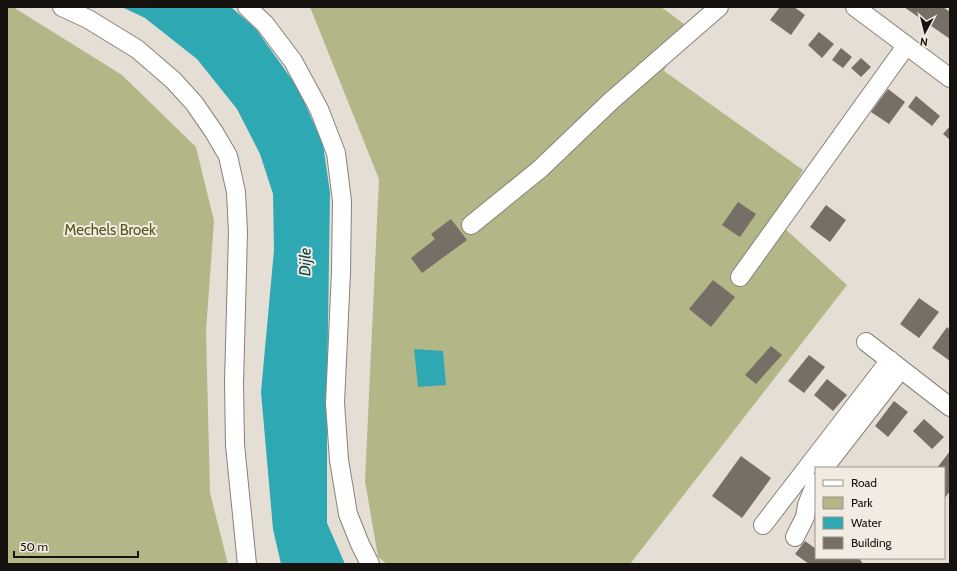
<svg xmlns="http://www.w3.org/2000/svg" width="957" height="571" font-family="Cabin,sans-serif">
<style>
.green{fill:#b3b787}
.water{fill:#2ea9b4}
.building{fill:#756f66}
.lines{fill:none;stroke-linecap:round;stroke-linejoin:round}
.minor-casing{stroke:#888279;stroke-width:20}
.minor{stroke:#fff;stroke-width:18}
.labels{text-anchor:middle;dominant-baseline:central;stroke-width:4;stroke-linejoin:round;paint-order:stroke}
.park-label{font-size:15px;fill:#54571c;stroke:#f2ebe1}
.water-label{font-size:16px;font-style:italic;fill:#0a4145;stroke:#f2ebe1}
</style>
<rect width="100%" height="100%" fill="#e5ded4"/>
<!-- green -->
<path class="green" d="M 7,7 L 13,7 L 122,75 L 196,147 L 214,221 L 206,331 L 210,493 L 228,564 L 7,564 Z
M 310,7 L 661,7 L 684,24 L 664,71 L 803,170 L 772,220 L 783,227 L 847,285 L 630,564 L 387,564 L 378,557 L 365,481 L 379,179 Z"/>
<!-- water -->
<path class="water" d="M 122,7 L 231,7 L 256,29 L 298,88 L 323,144 L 330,193 L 327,392 L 327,523 L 345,564 L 281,564 L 273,529 L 261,392 L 274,250 L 273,194 L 260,154 L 237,109 L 197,59 L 145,18 Z
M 414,349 L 443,351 L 446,385 L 418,387 Z"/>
<!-- building -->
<path class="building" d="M 780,7 L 794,7 L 805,15 L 791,35 L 770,20 Z
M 904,7 L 943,7 L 950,12 L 950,39 Z
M 819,32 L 834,44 L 822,58 L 808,45 Z
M 841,48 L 852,57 L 843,68 L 832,60 Z
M 861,58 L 871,67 L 861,77 L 851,68 Z
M 888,89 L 905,102 L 889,124 L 871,112 Z
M 916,96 L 940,116 L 932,126 L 908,107 Z
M 950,126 L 950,140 L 943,134 Z
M 738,202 L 756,214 L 740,237 L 722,225 Z
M 826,205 L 846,220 L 830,242 L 810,227 Z
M 451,219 L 467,240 L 422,273 L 411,258 L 435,239 L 431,234 Z
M 713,280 L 735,297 L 711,327 L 689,309 Z
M 919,298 L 939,312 L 919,338 L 900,324 Z
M 947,327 L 950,330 L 950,361 L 932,348 Z
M 771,346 L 782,355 L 756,384 L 745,375 Z
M 809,355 L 825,367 L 804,393 L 788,381 Z
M 827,379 L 847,395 L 833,411 L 814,395 Z
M 894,401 L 908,412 L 888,437 L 875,426 Z
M 924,419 L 944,437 L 932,449 L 913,431 Z
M 950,451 L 950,491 L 944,499 L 944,468 L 937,468 Z
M 741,456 L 771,478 L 742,518 L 712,496 Z
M 805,541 L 816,549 L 816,558 L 858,558 L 862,562 L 861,564 L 809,564 L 795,554 Z"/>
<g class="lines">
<defs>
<path id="minor" d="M 62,7 L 88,19 L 137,49 L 173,80 L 194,103 L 214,132 L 228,156 L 236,192 L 238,232 L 234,383 L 235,445 L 247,564
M 247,7 L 265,24 L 293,61 L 319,109 L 336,153 L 342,201 L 341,272 L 335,403 L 339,460 L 348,514 L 360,544 L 370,564
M 855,7 L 950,78
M 471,225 L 540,169 L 611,101 L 719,7
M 740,277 L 906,46
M 866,342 L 950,407
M 824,468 L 901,369
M 763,525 L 890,360
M 795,537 L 805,517 L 807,505 L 816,483"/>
</defs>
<!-- minor casing -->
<use href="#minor" class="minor-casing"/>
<!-- minor -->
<use href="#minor" class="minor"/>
</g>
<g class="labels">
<!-- park labels -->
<g class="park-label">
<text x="110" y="230">Mechels Broek</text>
</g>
<!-- water labels -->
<g class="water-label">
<text transform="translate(305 262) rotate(-89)">Dijle</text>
</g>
</g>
<!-- border -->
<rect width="957" height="571" fill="none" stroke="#15120f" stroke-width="16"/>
<!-- legend -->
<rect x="815" y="467" width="130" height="92" fill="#f2ebe1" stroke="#9a948d"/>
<rect x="823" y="480" width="20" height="6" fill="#ffffff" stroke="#9a948d"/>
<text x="851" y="487" font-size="12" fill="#15120f">Road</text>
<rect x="823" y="497" width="20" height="12" fill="#b3b787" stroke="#9a948d"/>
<text x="851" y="507" font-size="12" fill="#15120f">Park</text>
<rect x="823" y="517" width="20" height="12" fill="#2ea9b4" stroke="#9a948d"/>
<text x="851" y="527" font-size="12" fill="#15120f">Water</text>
<rect x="823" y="537" width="20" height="12" fill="#756f66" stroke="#9a948d"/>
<text x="851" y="547" font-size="12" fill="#15120f">Building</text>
<!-- north arrow -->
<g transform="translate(925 32) rotate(187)" stroke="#f2ebe1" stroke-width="3" paint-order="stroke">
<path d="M0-3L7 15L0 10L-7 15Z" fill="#15120f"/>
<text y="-6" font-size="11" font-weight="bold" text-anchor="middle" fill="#15120f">N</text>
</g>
<!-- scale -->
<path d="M14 551v6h124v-6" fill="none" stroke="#15120f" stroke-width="2"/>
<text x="20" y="551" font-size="12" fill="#15120f" stroke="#f2ebe1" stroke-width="3" paint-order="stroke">50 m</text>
</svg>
